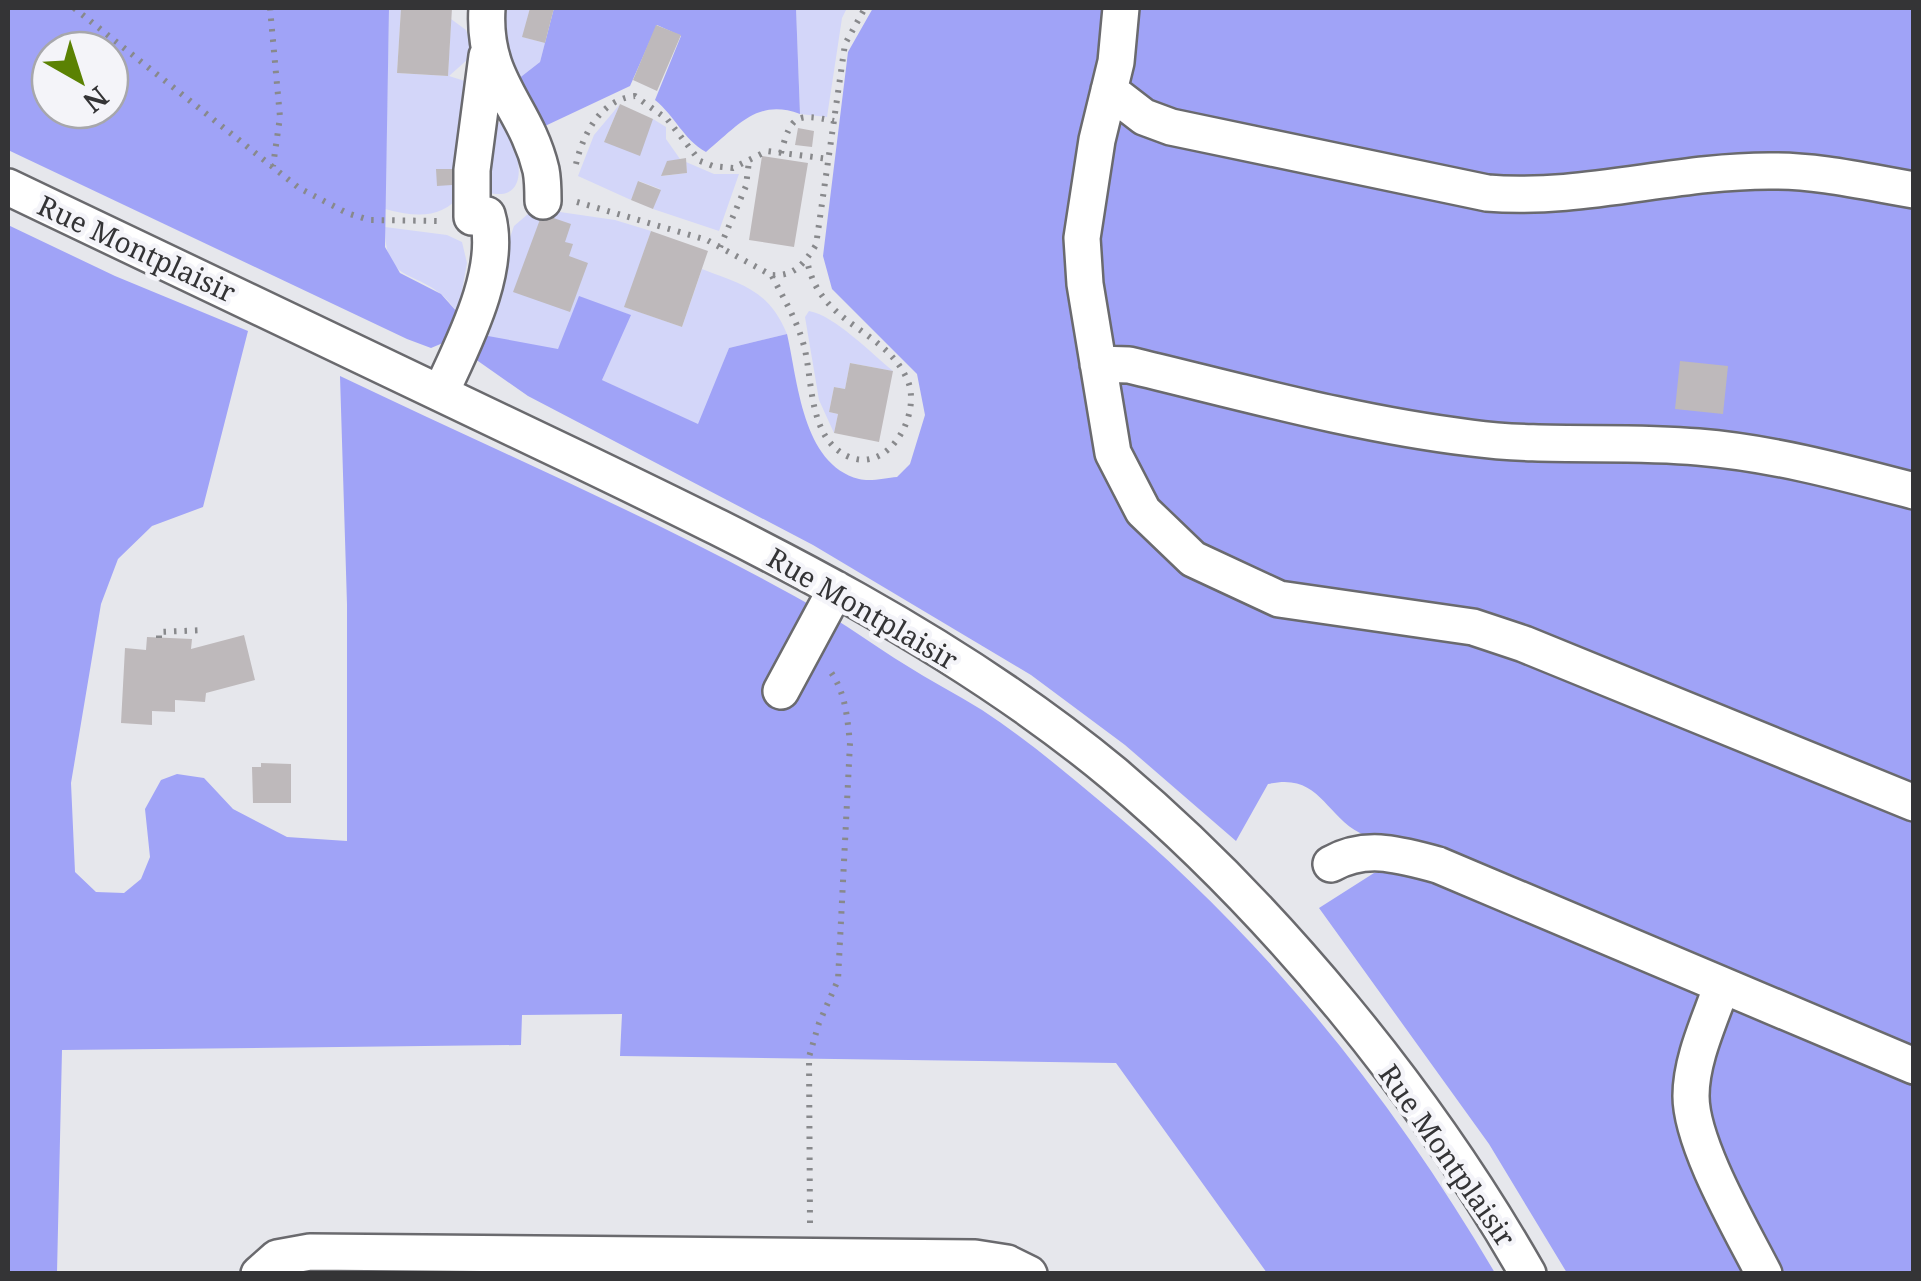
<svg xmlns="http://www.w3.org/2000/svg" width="1921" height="1281" font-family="'Noto Serif',serif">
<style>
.green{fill:#d3d6f9}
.forest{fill:#a0a3f7;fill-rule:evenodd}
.building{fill:#beb9bb}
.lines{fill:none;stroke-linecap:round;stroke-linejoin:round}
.minor-casing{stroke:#6a6a6e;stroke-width:40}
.path{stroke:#88898c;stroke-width:6;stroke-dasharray:2.5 8;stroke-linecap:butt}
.minor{stroke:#fff;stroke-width:35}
.labels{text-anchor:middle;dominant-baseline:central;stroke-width:9;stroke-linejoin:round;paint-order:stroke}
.street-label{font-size:28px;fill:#343436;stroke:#f4f4f9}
</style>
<rect width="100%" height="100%" fill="#e6e7ec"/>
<!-- green -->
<path class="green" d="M 389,8 L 401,8 L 397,73 L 448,76 L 451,19 L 466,30 L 472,46 L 467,60 L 449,76 L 471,83 L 462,193 C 442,220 415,217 385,209 Z
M 503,8 L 530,8 L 523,37 L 545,43 L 540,62 L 513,83 L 500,32 Z
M 796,8 L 847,8 L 842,18 L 827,117 L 800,114 Z
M 620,104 L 604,142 L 653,119 L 666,127 L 666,139 L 680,159 L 667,162 L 662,176 L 687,173 L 686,162 L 714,174 L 739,174 L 719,231 L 653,209 L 660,189 L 639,181 L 631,200 L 578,176 L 594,135 Z
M 495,122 L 502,123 C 518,143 535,203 489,193 L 484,151 Z
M 553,211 L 615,220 L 651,231 L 625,307 L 682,327 L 702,269 C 743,285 769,290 787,334 L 729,348 L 699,425 L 602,380 L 630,315 L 580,297 L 558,350 L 475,340 L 514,226 L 528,214 Z
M 385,227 L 447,235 L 462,242 L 467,263 L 458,313 C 453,307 448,300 442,295 C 411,269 385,282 385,227 Z
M 809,311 C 834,315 872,354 893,371 L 850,363 L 845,389 L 834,387 L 829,412 L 838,414 L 834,433 L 819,400 L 805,317 Z"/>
<!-- forest -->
<path class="forest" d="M 8,8 L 389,8 L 385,247 L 400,273 L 441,294 L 458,313 L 450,340 L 431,348 L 407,339 L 8,150 ZM 50,50 L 110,50 L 110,110 L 50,110 Z
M 554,8 L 796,8 L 800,114 C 757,98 738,126 706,152 C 683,139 675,116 655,100 L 681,36 L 657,25 L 630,86 L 545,126 L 533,119 L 513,83 L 540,62 Z
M 873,8 L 1913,8 L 1913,1054 L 1429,848 C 1410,844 1376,841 1360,833 C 1324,814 1319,772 1268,784 L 1236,841 L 1125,745 L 1031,675 L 813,545 L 528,396 L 468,354 L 475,340 L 488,336 L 558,349 L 579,296 L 631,315 L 602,380 L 698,424 L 729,348 L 787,334 C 798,381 802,464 859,479 C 870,482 886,478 897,477 L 910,464 L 925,415 L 917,374 L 832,289 L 823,256 L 848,52 Z
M 8,225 L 115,276 L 248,331 L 203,507 L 152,526 L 118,559 L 101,604 L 71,783 L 75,872 L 96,892 L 124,893 L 141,879 L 150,857 L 145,809 L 161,780 L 177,774 L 204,778 L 233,809 L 287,837 L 347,841 L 347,604 L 340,376 C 503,454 671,525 828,615 C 854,630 878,648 904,664 C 929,680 956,694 982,710 C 1023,737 1063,770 1101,802 C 1263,936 1389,1093 1495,1273 L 1267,1273 L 1116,1063 L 620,1056 L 622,1014 L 522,1015 L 521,1045 L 62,1050 L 57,1273 L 8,1273 Z
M 1399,869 L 1513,907 L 1769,1025 L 1913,1085 L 1913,1273 L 1567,1273 L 1489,1144 L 1319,908 L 1374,873 Z"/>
<!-- building -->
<path class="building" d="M 401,8 L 452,8 L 448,76 L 397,73 Z
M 530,8 L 554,8 L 545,43 L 522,37 Z
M 656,25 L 681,35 L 657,91 L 633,80 Z
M 620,104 L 653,119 L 640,156 L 604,142 Z
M 798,128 L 814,131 L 812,147 L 795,145 Z
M 762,156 L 808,163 L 794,247 L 749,240 Z
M 686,158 L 687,173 L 661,176 L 667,161 Z
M 436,169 L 452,169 L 452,185 L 437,186 Z
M 638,181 L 661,190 L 653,209 L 631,200 Z
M 542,214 L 571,224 L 565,242 L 573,244 L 569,256 L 588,263 L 570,312 L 513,292 Z
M 651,231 L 708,251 L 682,327 L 624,307 Z
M 1680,361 L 1728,366 L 1723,414 L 1675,409 Z
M 850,363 L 893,371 L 879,442 L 834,433 L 838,414 L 829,412 L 834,387 L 845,389 Z
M 244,635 L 255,680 L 206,693 L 205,702 L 175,700 L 175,712 L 152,711 L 152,725 L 121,723 L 125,648 L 146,650 L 147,637 L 192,639 L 191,649 Z
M 261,763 L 291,764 L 291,803 L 253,803 L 252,767 L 261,767 Z"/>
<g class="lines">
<defs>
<path id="minor" d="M 487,8 C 482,82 526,106 541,170 C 543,180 543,191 543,201
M 1121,8 L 1116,62 L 1097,140 L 1082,238 L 1085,284 L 1113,453 L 1143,511 L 1193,559 L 1279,599 L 1473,627 L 1524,644 L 1914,803
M 1109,90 L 1144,117 L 1171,127 L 1487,193 C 1580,201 1674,171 1769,171 C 1817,170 1867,182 1914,190
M 8,187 C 198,278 389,367 578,459 C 765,549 954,641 1114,774 C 1273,908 1425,1093 1528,1274
M 472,217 L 472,170 L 487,56
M 1098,364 L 1129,365 C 1242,392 1355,424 1471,438 C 1546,448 1623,440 1698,447 C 1772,453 1842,472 1914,491
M 441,392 C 463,344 503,269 487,215
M 781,691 L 836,589
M 1331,864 C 1367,844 1400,855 1438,865 L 1914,1066
M 1722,985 C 1710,1020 1691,1059 1691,1096 C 1691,1144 1741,1229 1764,1274
M 259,1274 L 277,1258 L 310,1252 L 975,1258 L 1007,1263 L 1029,1274"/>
</defs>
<!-- minor casing -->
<use href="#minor" class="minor-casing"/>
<!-- path -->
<path class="path" d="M 74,8 L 299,188 L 347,213 L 369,220 L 442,221
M 270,8 L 280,117 L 273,166
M 781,153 C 791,115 796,113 834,121
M 576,164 C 583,134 601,99 635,96 L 667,119 L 700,161 L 713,166 L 733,168 L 767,151 L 829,159
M 577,202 L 707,240 L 771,275 C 795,277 804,263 816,245 L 845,44 L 865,8
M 720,247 L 746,186 L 749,161
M 772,276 C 784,299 797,320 804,346 C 813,380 808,437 847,456 C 889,476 923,412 907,379 C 884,328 819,325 807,260
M 159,638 L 159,632 L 205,630
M 810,1223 L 809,1057 L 819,1023 L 838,980 L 850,743 C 847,717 846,693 830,671"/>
<!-- minor -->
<use href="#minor" class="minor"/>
</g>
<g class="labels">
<!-- street labels -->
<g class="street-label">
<text transform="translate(137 248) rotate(25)">Rue Montplaisir</text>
<text transform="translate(863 608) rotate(30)">Rue Montplaisir</text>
<text transform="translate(1448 1155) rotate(55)">Rue Montplaisir</text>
</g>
</g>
<!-- border -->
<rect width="1921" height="1281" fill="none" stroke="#343436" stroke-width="20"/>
<!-- north arrow -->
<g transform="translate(80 80) rotate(141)"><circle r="48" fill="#f4f4f9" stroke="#a7a7ab" stroke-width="2.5"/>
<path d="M0-8L18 38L0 25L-18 38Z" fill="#5b8203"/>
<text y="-15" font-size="28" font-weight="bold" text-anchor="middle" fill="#343436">N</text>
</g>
</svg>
